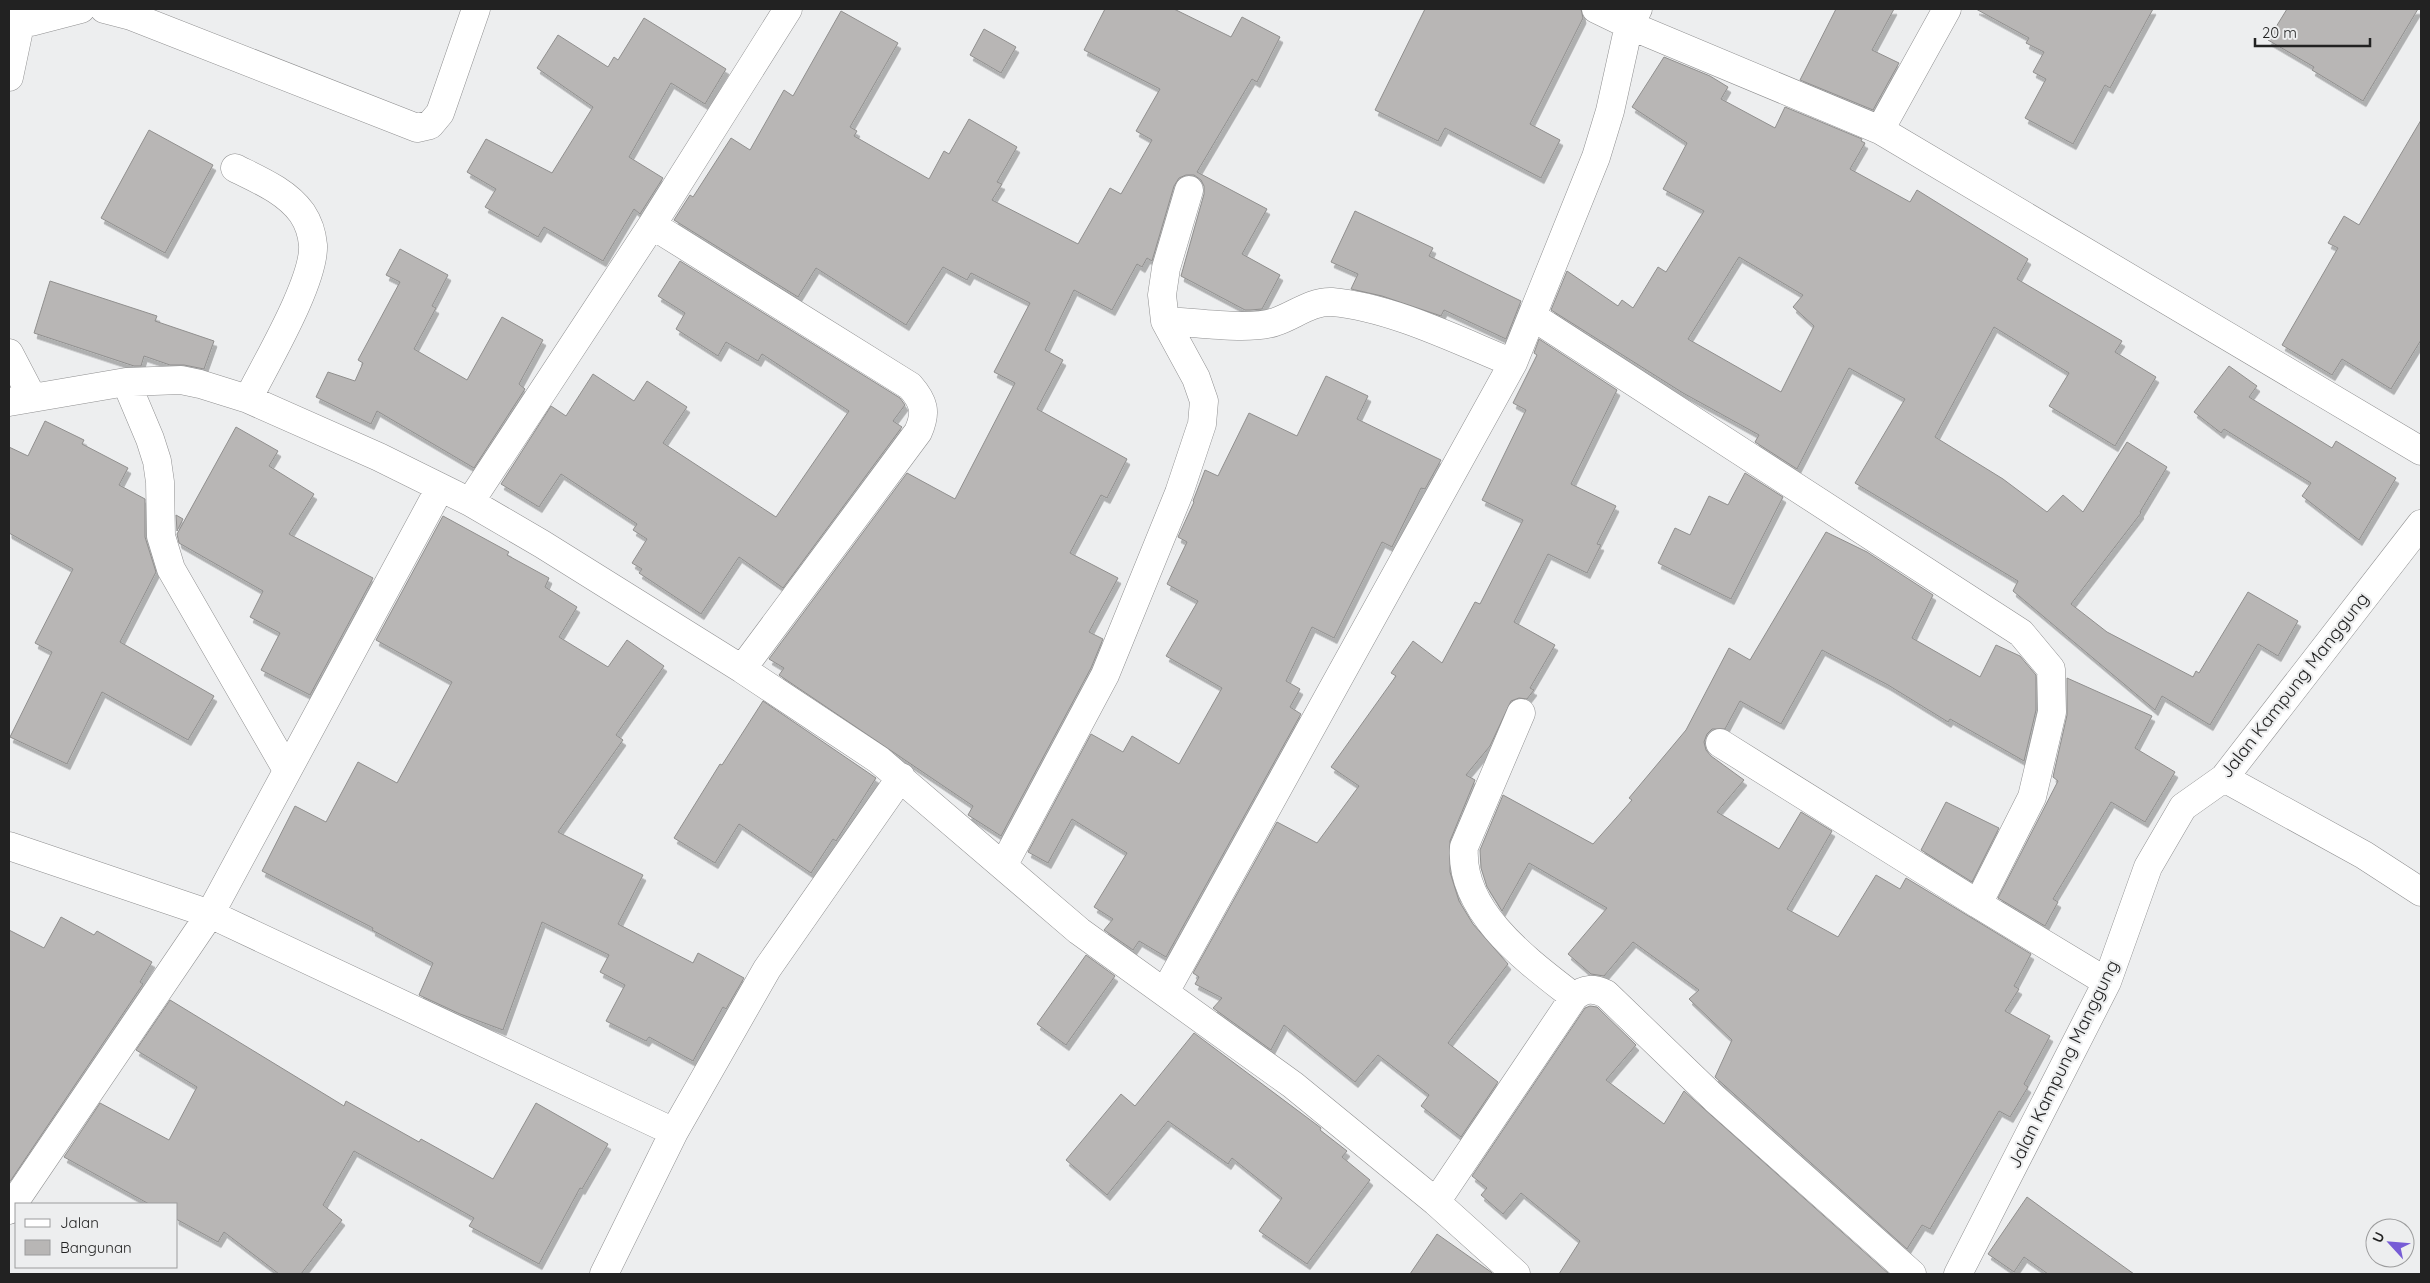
<svg xmlns="http://www.w3.org/2000/svg" width="2430" height="1283" font-family="Quicksand,sans-serif">
<style>
.building{fill:#b8b6b5;stroke:#908f8e;fill-rule:evenodd;filter:url(#shadow)}
.lines{fill:none;stroke-linecap:round;stroke-linejoin:round}
.minor-casing{stroke:#909091;stroke-width:29}
.minor{stroke:#fff;stroke-width:28}
.labels{text-anchor:middle;dominant-baseline:central;stroke-width:4.5;stroke-linejoin:round;paint-order:stroke}
.street-label{font-size:18px;fill:#222;stroke:#edeeef}
</style>
<defs>
<filter id="shadow"><feDropShadow dx="3" dy="5.5" stdDeviation="0" flood-color="#0004"/></filter>
</defs>
<rect width="100%" height="100%" fill="#edeeef"/>
<!-- building -->
<path class="building" d="M 1105,9 L 1174,9 L 1231,37 L 1242,17 L 1280,37 L 1257,82 L 1252,79 L 1197,172 L 1267,209 L 1242,254 L 1280,275 L 1262,309 L 1250,310 L 1245,310 L 1181,276 L 1204,194 L 1204,186 L 1201,180 L 1194,175 L 1186,175 L 1179,178 L 1174,186 L 1152,261 L 1147,258 L 1142,267 L 1137,264 L 1112,310 L 1074,290 L 1045,350 L 1063,360 L 1037,409 L 1127,459 L 1107,498 L 1101,495 L 1070,553 L 1118,578 L 1089,632 L 1103,639 L 1091,668 L 1001,836 L 968,815 L 973,806 L 779,675 L 784,668 L 769,659 L 907,473 L 955,499 L 1015,383 L 994,372 L 1030,303 L 971,273 L 967,280 L 943,267 L 906,325 L 816,268 L 798,297 L 674,220 L 690,195 L 693,197 L 731,138 L 750,150 L 784,90 L 793,96 L 841,11 L 898,43 L 850,127 L 857,131 L 854,136 L 929,179 L 944,151 L 949,154 L 969,119 L 1017,147 L 997,182 L 1002,184 L 992,200 L 1078,244 L 1110,188 L 1121,194 L 1152,140 L 1136,131 L 1160,89 L 1084,50 Z
M 1425,9 L 1581,9 L 1583,18 L 1530,124 L 1560,140 L 1541,178 L 1445,128 L 1438,141 L 1375,110 Z
M 1836,9 L 1894,9 L 1872,50 L 1899,63 L 1873,110 L 1800,80 Z
M 1976,9 L 2153,9 L 2110,88 L 2105,85 L 2073,144 L 2025,118 L 2046,79 L 2033,72 L 2044,52 L 2026,43 L 2029,38 Z
M 2287,9 L 2418,9 L 2363,101 L 2312,70 L 2314,67 L 2268,40 Z
M 644,18 L 726,69 L 705,104 L 671,83 L 629,157 L 663,178 L 640,214 L 634,209 L 603,261 L 544,227 L 538,237 L 485,207 L 496,189 L 467,172 L 486,139 L 552,173 L 593,107 L 537,68 L 558,35 L 608,67 L 614,57 L 618,60 Z
M 984,29 L 1016,47 L 1001,73 L 970,55 Z
M 1664,57 L 1710,76 L 1728,87 L 1721,99 L 1775,128 L 1785,107 L 1862,139 L 1861,141 L 1865,143 L 1850,169 L 1910,202 L 1917,190 L 2028,259 L 2017,279 L 2122,341 L 2115,352 L 2156,377 L 2115,446 L 2049,406 L 2069,373 L 1994,327 L 1935,437 L 2003,479 L 2047,512 L 2063,495 L 2083,512 L 2127,442 L 2167,467 L 2140,512 L 2141,513 L 2071,604 L 2107,632 L 2193,677 L 2196,671 L 2199,673 L 2248,592 L 2298,621 L 2278,656 L 2258,644 L 2210,725 L 2162,696 L 2155,710 L 2013,591 L 2018,581 L 1855,483 L 1905,399 L 1849,368 L 1797,469 L 1755,442 L 1759,435 L 1683,393 L 1551,310 L 1567,271 L 1618,306 L 1622,300 L 1633,308 L 1658,267 L 1666,272 L 1704,211 L 1663,189 L 1687,143 L 1632,107 ZM 1739,257 L 1803,295 L 1793,307 L 1814,326 L 1781,392 L 1688,339 Z
M 2421,120 L 2421,340 L 2391,389 L 2342,359 L 2332,375 L 2282,345 L 2338,248 L 2328,243 L 2344,216 L 2359,225 Z
M 149,130 L 213,165 L 165,253 L 101,218 Z
M 1355,211 L 1433,248 L 1429,256 L 1521,301 L 1506,339 L 1444,310 L 1441,316 L 1382,296 L 1351,289 L 1358,274 L 1331,262 Z
M 400,249 L 448,275 L 432,306 L 436,308 L 414,349 L 467,380 L 502,317 L 543,340 L 519,384 L 525,389 L 474,468 L 377,411 L 371,424 L 316,397 L 328,372 L 355,381 L 363,363 L 358,360 L 400,282 L 386,275 Z
M 680,261 L 900,398 L 905,405 L 893,421 L 902,427 L 783,588 L 739,557 L 701,614 L 639,573 L 642,569 L 632,563 L 647,539 L 633,530 L 637,524 L 561,474 L 539,507 L 501,484 L 551,406 L 566,416 L 593,374 L 634,401 L 647,381 L 687,407 L 663,443 L 776,517 L 849,411 L 762,354 L 758,361 L 726,342 L 718,356 L 676,329 L 685,313 L 658,296 Z
M 50,281 L 157,316 L 155,321 L 214,341 L 204,369 L 184,365 L 170,365 L 144,356 L 141,366 L 134,366 L 34,333 Z
M 1539,339 L 1617,390 L 1571,484 L 1616,506 L 1597,544 L 1601,545 L 1587,573 L 1548,554 L 1514,622 L 1555,645 L 1530,688 L 1534,690 L 1527,699 L 1519,698 L 1511,701 L 1490,746 L 1466,775 L 1475,780 L 1450,841 L 1450,872 L 1459,901 L 1473,924 L 1508,964 L 1448,1043 L 1498,1082 L 1461,1137 L 1421,1106 L 1429,1095 L 1378,1055 L 1355,1082 L 1284,1025 L 1271,1050 L 1213,1008 L 1222,998 L 1195,984 L 1199,977 L 1193,973 L 1277,822 L 1317,843 L 1359,786 L 1331,767 L 1396,676 L 1391,673 L 1413,641 L 1442,663 L 1475,602 L 1480,604 L 1523,520 L 1482,500 L 1526,410 L 1513,403 L 1537,355 L 1534,353 Z
M 2229,366 L 2257,386 L 2249,397 L 2332,448 L 2336,441 L 2396,478 L 2359,540 L 2302,496 L 2311,483 L 2224,429 L 2221,433 L 2194,412 Z
M 1326,376 L 1368,396 L 1357,419 L 1441,460 L 1425,489 L 1421,488 L 1392,547 L 1382,542 L 1334,638 L 1312,627 L 1286,681 L 1300,689 L 1290,707 L 1301,714 L 1166,957 L 1139,941 L 1133,950 L 1104,930 L 1113,919 L 1094,907 L 1127,853 L 1072,819 L 1048,863 L 1028,852 L 1091,734 L 1123,752 L 1132,736 L 1179,764 L 1222,688 L 1166,656 L 1198,601 L 1167,584 L 1187,542 L 1178,537 L 1194,502 L 1193,501 L 1205,470 L 1218,476 L 1249,413 L 1297,436 Z
M 45,421 L 84,440 L 82,444 L 128,468 L 119,485 L 145,499 L 145,537 L 156,572 L 120,642 L 214,696 L 188,740 L 102,692 L 67,764 L 10,737 L 52,652 L 35,643 L 73,569 L 9,533 L 9,447 L 28,456 Z
M 236,427 L 278,451 L 269,466 L 314,494 L 289,534 L 373,578 L 310,695 L 261,670 L 280,633 L 250,617 L 263,591 L 179,543 L 177,534 Z
M 1745,473 L 1783,497 L 1731,599 L 1658,563 L 1675,528 L 1690,535 L 1709,496 L 1728,505 Z
M 176,515 L 183,519 L 177,531 Z
M 443,516 L 509,552 L 507,555 L 549,578 L 545,587 L 577,607 L 559,637 L 608,667 L 627,640 L 664,666 L 616,735 L 623,740 L 558,832 L 643,875 L 618,924 L 693,963 L 698,953 L 744,978 L 726,1009 L 723,1007 L 693,1061 L 649,1037 L 646,1041 L 606,1021 L 625,985 L 600,972 L 609,955 L 542,922 L 503,1030 L 460,1014 L 419,995 L 433,963 L 372,930 L 373,928 L 262,871 L 295,806 L 326,822 L 358,762 L 397,783 L 452,682 L 376,640 Z
M 1826,532 L 1867,552 L 1933,595 L 1912,638 L 1980,677 L 1996,645 L 2020,656 L 2036,675 L 2036,710 L 2024,761 L 1950,719 L 1948,722 L 1888,685 L 1822,650 L 1781,724 L 1740,701 L 1725,729 L 1712,729 L 1707,734 L 1704,742 L 1706,750 L 1711,756 L 1744,780 L 1717,812 L 1779,849 L 1801,812 L 1832,831 L 1787,909 L 1838,937 L 1876,875 L 1900,889 L 1906,878 L 2031,954 L 2014,986 L 2019,989 L 2005,1011 L 2050,1036 L 2024,1084 L 2028,1087 L 2010,1117 L 1999,1111 L 1930,1229 L 1922,1225 L 1907,1249 L 1715,1077 L 1732,1040 L 1689,999 L 1699,990 L 1633,942 L 1604,976 L 1591,974 L 1568,954 L 1607,908 L 1529,863 L 1502,911 L 1487,887 L 1481,868 L 1480,850 L 1503,795 L 1593,844 L 1632,800 L 1629,798 L 1686,730 L 1729,648 L 1750,660 Z
M 2067,678 L 2152,716 L 2135,748 L 2175,772 L 2145,822 L 2111,802 L 2053,899 L 2058,902 L 2045,926 L 1998,898 L 2058,781 L 2053,777 L 2067,715 Z
M 763,701 L 876,778 L 836,841 L 833,839 L 811,873 L 739,824 L 715,863 L 674,838 L 720,764 L 722,765 Z
M 1946,802 L 1999,828 L 1972,882 L 1921,850 Z
M 61,917 L 94,935 L 97,931 L 152,962 L 140,982 L 143,984 L 9,1183 L 9,930 L 44,948 Z
M 1086,955 L 1115,976 L 1066,1045 L 1037,1024 Z
M 170,1000 L 344,1106 L 346,1101 L 419,1142 L 421,1139 L 493,1179 L 536,1103 L 608,1144 L 582,1189 L 580,1188 L 539,1264 L 469,1226 L 474,1218 L 354,1151 L 323,1205 L 342,1220 L 301,1274 L 279,1274 L 224,1232 L 218,1242 L 176,1219 L 176,1204 L 149,1204 L 64,1157 L 100,1103 L 169,1140 L 197,1087 L 136,1050 Z
M 1590,1006 L 1597,1007 L 1636,1045 L 1606,1080 L 1664,1124 L 1684,1091 L 1889,1274 L 1559,1274 L 1580,1241 L 1521,1193 L 1503,1214 L 1481,1195 L 1487,1188 L 1472,1176 L 1585,1008 Z
M 1194,1033 L 1321,1128 L 1320,1130 L 1347,1151 L 1342,1157 L 1370,1180 L 1307,1264 L 1259,1231 L 1282,1198 L 1232,1158 L 1228,1164 L 1168,1121 L 1107,1195 L 1066,1160 L 1121,1094 L 1135,1106 Z
M 2027,1197 L 2053,1216 L 2134,1274 L 2048,1274 L 2024,1257 L 2014,1272 L 1988,1254 Z
M 1437,1234 L 1491,1272 L 1493,1274 L 1410,1274 Z"/>
<g class="lines">
<defs>
<path id="minor" d="M 104,9 L 131,16 L 417,128 L 430,125 L 440,113 L 476,9
M 1596,9 L 1629,25 L 1880,130 L 2421,451
M 9,16 L 31,22 L 81,9
M 9,77 L 21,20
M 1880,130 L 1947,9
M 235,168 C 259,180 286,191 302,213 C 308,222 312,233 313,245 C 315,281 266,363 248,399
M 652,225 L 910,386 C 924,402 927,412 918,432 L 742,669
M 1532,316 L 2021,633 L 2051,669 L 2052,712 L 2032,797 L 1978,904 L 2107,982
M 1165,321 C 1194,322 1249,331 1275,322 C 1294,316 1311,301 1332,302 C 1391,307 1459,341 1513,363
M 9,353 L 32,397
M 126,382 L 150,439 L 157,461 L 160,482 L 161,536 L 171,569 L 287,770
M 9,402 L 126,382 L 181,380 L 200,384 L 248,399 L 379,457 L 470,502 L 542,544 L 742,669 L 879,760 L 1079,931 L 1293,1085 L 1436,1202 L 1516,1274
M 470,502 L 652,225 L 788,9
M 1521,713 L 1464,847 C 1459,912 1529,962 1574,997
M 1720,743 L 1978,904
M 2224,778 L 2364,855 L 2421,892
M 9,846 L 210,914 L 674,1132
M 1003,866 L 1105,675 L 1179,493 L 1202,424 L 1204,401 L 1196,378 L 1165,321 L 1162,295 L 1166,268 L 1189,190
M 1165,992 L 1513,363 L 1596,157 L 1610,111 L 1629,25 L 1638,9
M 1436,1202 L 1574,997 C 1585,988 1593,988 1606,994 L 1715,1099 L 1912,1274
M 9,1210 L 210,914 L 440,488
M 604,1274 L 674,1132 L 767,969 L 901,777
M 1958,1274 L 2107,982 L 2148,867 L 2183,807 L 2224,778 L 2421,524"/>
</defs>
<!-- minor casing -->
<use href="#minor" class="minor-casing"/>
<!-- minor -->
<use href="#minor" class="minor"/>
</g>
<g class="labels">
<!-- street labels -->
<g class="street-label">
<text transform="translate(2294 685) rotate(-52)">Jalan Kampung Manggung</text>
<text transform="translate(2063 1064) rotate(-64)">Jalan Kampung Manggung</text>
</g>
</g>
<!-- border -->
<rect width="2430" height="1283" fill="none" stroke="#222222" stroke-width="20"/>
<!-- legend -->
<rect x="15" y="1203" width="162" height="65" fill="#edeeef" stroke="#9c9c9d"/>
<rect x="25" y="1219" width="25" height="8" fill="#ffffff" stroke="#9c9c9d"/>
<text x="60" y="1228" font-size="15" fill="#222222">Jalan</text>
<rect x="25" y="1240" width="25" height="15" fill="#b8b6b5" stroke="#9c9c9d"/>
<text x="60" y="1253" font-size="15" fill="#222222">Bangunan</text>
<!-- north arrow -->
<g transform="translate(2390 1243) rotate(296)"><circle r="24" fill="#edeeef" stroke="#9c9c9d"/>
<path d="M0-4L9 19L0 12L-9 19Z" fill="#775cd6"/>
<text y="-8" font-size="14" font-weight="bold" text-anchor="middle" fill="#222222">U</text>
</g>
<!-- scale -->
<path d="M2255 38v8h115v-8" fill="none" stroke="#222222" stroke-width="2.5"/>
<text x="2262" y="38" font-size="15" fill="#222222" stroke="#edeeef" stroke-width="4" paint-order="stroke">20 m</text>
</svg>
